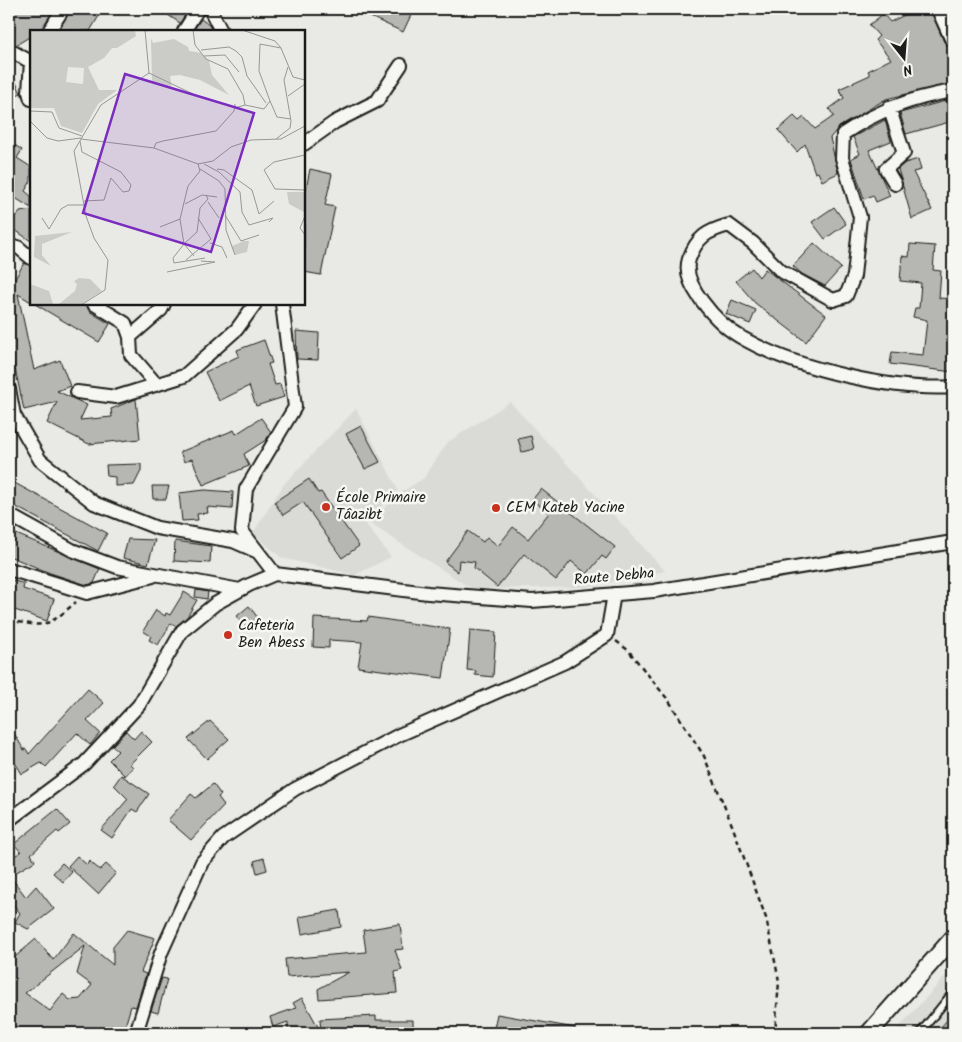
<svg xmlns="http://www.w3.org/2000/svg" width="962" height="1042" font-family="Kalam,sans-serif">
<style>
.built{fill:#dadad6}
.building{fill:#b6b6b3;stroke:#1c1c1c;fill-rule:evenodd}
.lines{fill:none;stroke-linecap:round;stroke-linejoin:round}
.service-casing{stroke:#1c1c1c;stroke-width:10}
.minor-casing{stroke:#1c1c1c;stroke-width:16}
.tertiary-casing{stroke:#1c1c1c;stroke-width:20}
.path{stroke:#1c1c1c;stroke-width:2.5;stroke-dasharray:5 4;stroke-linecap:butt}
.service{stroke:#f6f6f2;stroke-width:6}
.minor{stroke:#f6f6f2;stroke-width:12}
.tertiary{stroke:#f6f6f2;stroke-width:16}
.poi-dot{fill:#c8321e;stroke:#f6f6f2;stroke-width:2}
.labels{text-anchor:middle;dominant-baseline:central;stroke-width:5;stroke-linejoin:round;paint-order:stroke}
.poi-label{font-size:15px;fill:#1c1c1c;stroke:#f6f6f2;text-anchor:start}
.street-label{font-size:15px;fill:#1c1c1c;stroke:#f6f6f2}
.inset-road{fill:none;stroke:#979795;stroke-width:1}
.view{fill:#7b2cbf;fill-opacity:0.15;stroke:#7b2cbf;stroke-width:2.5}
.inset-edge{fill:none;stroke:#1c1c1c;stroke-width:2.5}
</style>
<rect width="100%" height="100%" fill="#e9e9e5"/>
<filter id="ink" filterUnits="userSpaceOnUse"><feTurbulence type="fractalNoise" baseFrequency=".02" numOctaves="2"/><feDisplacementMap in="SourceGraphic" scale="10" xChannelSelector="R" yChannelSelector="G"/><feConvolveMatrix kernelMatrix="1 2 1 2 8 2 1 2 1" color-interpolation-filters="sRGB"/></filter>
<g filter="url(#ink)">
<!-- built -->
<path class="built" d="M 510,402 L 665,571 L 586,587 L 472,589 L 369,523 L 400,493 L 424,478 L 448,442 Z
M 356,409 L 398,490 L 365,523 L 391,557 L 355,575 L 282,558 L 253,533 L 284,484 Z
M 953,968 L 953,1033 L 894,1033 Z"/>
<!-- building -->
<path class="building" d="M 9,9 L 54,9 L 41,31 L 31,31 L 31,36 L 16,45 L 9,45 Z
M 71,9 L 103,9 L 90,31 L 58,31 Z
M 159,9 L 187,9 L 188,10 L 180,23 Z
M 353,9 L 403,9 L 412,13 L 403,32 Z
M 917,9 L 930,9 L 944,42 L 953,49 L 953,83 L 886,99 L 839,127 L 830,138 L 838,173 L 822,181 L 818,172 L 815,173 L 805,144 L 797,152 L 778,130 L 794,116 L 799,121 L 804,117 L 815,129 L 834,116 L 829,109 L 844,98 L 839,89 L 870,75 L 868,71 L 891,59 L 875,40 L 879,36 L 869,25 L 883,14 L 890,22 Z
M 201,19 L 209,25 L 212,31 L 193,31 Z
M 9,68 L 21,93 L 9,99 Z
M 953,99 L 953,121 L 906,134 L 900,113 Z
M 885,120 L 891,141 L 869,150 L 890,196 L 876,202 L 873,195 L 864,199 L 851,159 L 860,154 L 853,137 Z
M 9,141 L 22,150 L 17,158 L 31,167 L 31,181 L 25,191 L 31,196 L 31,208 L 9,194 Z
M 918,159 L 921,170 L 913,172 L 932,210 L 912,219 L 898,169 L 905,163 Z
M 310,169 L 332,174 L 325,205 L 335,207 L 321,275 L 304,272 L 304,199 Z
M 834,207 L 846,224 L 825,239 L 812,222 Z
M 31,210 L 31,241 L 9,226 L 20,212 Z
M 814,243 L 841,268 L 825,286 L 802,274 L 793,266 Z
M 910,244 L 935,246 L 933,270 L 941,271 L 939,298 L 953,299 L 953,372 L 890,364 L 892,352 L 923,355 L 927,320 L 913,317 L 915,308 L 919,308 L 921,283 L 900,281 L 902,256 L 909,257 Z
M 24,263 L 31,266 L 31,302 L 18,294 L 34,370 L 60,360 L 70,386 L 57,391 L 87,405 L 80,420 L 112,417 L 111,409 L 136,399 L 140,439 L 89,444 L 47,423 L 57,402 L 24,410 L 9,341 L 9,274 L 13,273 L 15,279 Z
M 752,268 L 759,277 L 765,269 L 826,315 L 806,342 L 755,303 L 736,281 Z
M 732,300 L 756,310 L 750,324 L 726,314 Z
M 35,304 L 86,304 L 89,311 L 110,324 L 99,342 Z
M 296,331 L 319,333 L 318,360 L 297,359 Z
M 264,340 L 272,363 L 268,364 L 275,385 L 280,384 L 284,397 L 256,406 L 249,386 L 219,401 L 205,372 L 239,356 L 237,350 Z
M 261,418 L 271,432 L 266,440 L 244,454 L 249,466 L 203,485 L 192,459 L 184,462 L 180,452 L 234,430 L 236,434 Z
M 361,426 L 380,462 L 365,469 L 346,434 Z
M 531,436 L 534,449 L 522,452 L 518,439 Z
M 141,464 L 141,471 L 134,485 L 115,486 L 115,477 L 107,476 L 106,465 Z
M 309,479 L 318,493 L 321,492 L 359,546 L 342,558 L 303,502 L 283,515 L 274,502 Z
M 9,480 L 107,533 L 98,551 L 9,503 Z
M 152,486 L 169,486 L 166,499 L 153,499 Z
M 541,489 L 615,547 L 606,559 L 602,556 L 587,574 L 571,561 L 556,580 L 524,554 L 497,587 L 474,568 L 475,562 L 459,560 L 458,572 L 445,562 L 468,531 L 483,542 L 487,537 L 498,546 L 513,527 L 528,539 L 549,513 L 532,500 Z
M 205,490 L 233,492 L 232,509 L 207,507 L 208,513 L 197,514 L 198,520 L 182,521 L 179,493 Z
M 9,531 L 100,569 L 94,583 L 87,585 L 50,573 L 9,556 Z
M 128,539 L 155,540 L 148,564 L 123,558 Z
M 175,541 L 211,546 L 210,563 L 174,561 Z
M 9,579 L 24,584 L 23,589 L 54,599 L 47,621 L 9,608 Z
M 196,590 L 208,592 L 207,599 L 195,597 Z
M 184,592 L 197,600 L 187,617 L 176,626 L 171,623 L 158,645 L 149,640 L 151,636 L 143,631 L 156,610 L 165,616 L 166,613 L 170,615 Z
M 249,606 L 258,618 L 245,627 L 237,616 Z
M 368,617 L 450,629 L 443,678 L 358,667 L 362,642 L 329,640 L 329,648 L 313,647 L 314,618 L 367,621 Z
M 470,630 L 496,632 L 493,677 L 475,675 L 476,671 L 467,670 Z
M 88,689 L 104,703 L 87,721 L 100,733 L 90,745 L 77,733 L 46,767 L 41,763 L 22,774 L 9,753 L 9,725 L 24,750 L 26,749 L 29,754 Z
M 210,721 L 229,739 L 207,759 L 188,739 Z
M 126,731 L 134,739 L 141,731 L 152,742 L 130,764 L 133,767 L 125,776 L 109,760 L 118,751 L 112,746 Z
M 121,775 L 149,794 L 137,812 L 132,809 L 112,838 L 101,830 L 128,799 L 114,785 Z
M 213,784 L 221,795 L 218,797 L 224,805 L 191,840 L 168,820 L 191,794 L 196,798 Z
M 57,809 L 70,824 L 59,833 L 57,831 L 31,854 L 35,861 L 10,876 L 26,897 L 36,886 L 54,909 L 28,929 L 15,922 L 20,913 L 9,899 L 9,859 L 21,852 L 14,844 Z
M 77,856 L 87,865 L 89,861 L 100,870 L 106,864 L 116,873 L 98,894 L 68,866 Z
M 264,858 L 267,870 L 257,873 L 254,861 Z
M 62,863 L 72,872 L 63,882 L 53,873 Z
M 339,910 L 341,927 L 302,934 L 299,917 Z
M 400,924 L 403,949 L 395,950 L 402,970 L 395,972 L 397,993 L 319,999 L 318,989 L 349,972 L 287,977 L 285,959 L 366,952 L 363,930 Z
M 127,930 L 155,938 L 141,972 L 146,974 L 136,1007 L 131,1006 L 123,1033 L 9,1033 L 9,962 L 36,939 L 53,960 L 74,933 L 113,965 L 113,947 ZM 85,946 L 77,974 L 92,985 L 80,999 L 70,1000 L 63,994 L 50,1011 L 25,993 Z
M 162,978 L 167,979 L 158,1013 L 151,1011 Z
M 302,998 L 321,1032 L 320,1019 L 376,1016 L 376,1020 L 413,1020 L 413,1033 L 288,1033 L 288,1022 L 273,1027 L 270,1017 L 296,1008 L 293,1003 Z
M 953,1013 L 953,1033 L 936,1033 Z
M 497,1014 L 575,1028 L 574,1033 L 493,1033 Z"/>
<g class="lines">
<defs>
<path id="service" d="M 920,1033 L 953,992"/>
<path id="minor" d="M 210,9 L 221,31
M 49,31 L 63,9
M 184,31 L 198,9
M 9,54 L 13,52 L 31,62
M 31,61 L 29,92 L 31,99
M 953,91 C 911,98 879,110 843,134 L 842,158 L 860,217 L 854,276 L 846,296 L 833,300 L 781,271 L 753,243 L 729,225 C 707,231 697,237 689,259 C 684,274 693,289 702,301 C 713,316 727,330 744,339 C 797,369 893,391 953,387
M 889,107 L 904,153 L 886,169 L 895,184
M 304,144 L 335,122 L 377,101 L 401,65
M 18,247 L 31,258
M 94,304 L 125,323 L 130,337
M 156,384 L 131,355 L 130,337 L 161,310 L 164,304
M 9,389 L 14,415 L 40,460 L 94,503 L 157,528 L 233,541 L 258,552
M 77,392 L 116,397 L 184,376 L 237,329 L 255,304
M 9,515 L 72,550 L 117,567 L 240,590
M 9,569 L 87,593 L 153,576
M 275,574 L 242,531 L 246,489 L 295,407 L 282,304
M 9,820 L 84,764 L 139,705 L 182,631 L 215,604 L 249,585 L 275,574 L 428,593 L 532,601 L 654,591 L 953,542
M 136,1033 L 161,953 L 202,862 L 223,838 L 295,789 L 399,735 L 565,662 L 607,635 L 614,594"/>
<path id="tertiary" d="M 940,9 L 953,38
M 869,1033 L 953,938"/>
</defs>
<!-- service casing -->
<use href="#service" class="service-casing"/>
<!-- minor casing -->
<use href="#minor" class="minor-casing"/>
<!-- tertiary casing -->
<use href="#tertiary" class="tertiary-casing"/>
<!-- path -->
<path class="path" d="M 9,620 C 46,628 47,627 76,602
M 616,641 L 628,650 L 669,701 L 704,756 L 732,825 L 766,918 L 779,981 L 775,1033"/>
<!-- service -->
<use href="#service" class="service"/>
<!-- minor -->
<use href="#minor" class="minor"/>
<!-- tertiary -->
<use href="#tertiary" class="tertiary"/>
</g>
</g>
<!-- markers -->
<g class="poi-dot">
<circle cx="326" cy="507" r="5"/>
<circle cx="496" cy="508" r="5"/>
<circle cx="228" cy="635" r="5"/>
</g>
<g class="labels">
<!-- poi labels -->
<g class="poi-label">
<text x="336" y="498">École Primaire<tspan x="336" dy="17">Tâazibt</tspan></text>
<text x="506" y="508">CEM Kateb Yacine</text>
<text x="238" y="626">Cafeteria<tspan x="238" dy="17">Ben Abess</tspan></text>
</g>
<!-- street labels -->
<g class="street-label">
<text transform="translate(614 577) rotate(-5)">Route Debha</text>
</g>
</g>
<!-- overview -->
<g transform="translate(30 30)">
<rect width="275" height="275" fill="#e9e9e5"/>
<path d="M 0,0 L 105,1 L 106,6 L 87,18 L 82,18 L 74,28 L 58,37 L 69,60 L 87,60 L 68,74 L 52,103 L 31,96 L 24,78 L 0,78 ZM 38,37 L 54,38 L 53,54 L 36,52 ZM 121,8 L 123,13 L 144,9 L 158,17 L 159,21 L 171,23 L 179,31 L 182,45 L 199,65 L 170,50 L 150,45 L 140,46 L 142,59 L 122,51 ZM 257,162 L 275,162 L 274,182 L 259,174 ZM 42,202 L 12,214 L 12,225 L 21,236 L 4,227 L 5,206 ZM 214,211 L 219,211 L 217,222 L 205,225 L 202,216 ZM 49,248 L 60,249 L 72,261 L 50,275 L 0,275 L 0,254 L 19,261 L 23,274 L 29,274 L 45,261 L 47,254 L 44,251 Z" fill="#cbcbc7" fill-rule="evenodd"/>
<path class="inset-road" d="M 163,0 L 165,15 L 176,29 L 198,39 L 213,65 L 215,75M 212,0 L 245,11 L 251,18 L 263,47 L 275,50M 171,20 L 199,17 L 206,21 L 212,27 L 217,46 L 236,73M 174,26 L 195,25 L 209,42M 119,43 L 163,64M 258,66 L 275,54M 240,71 L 247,87 L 261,89M 205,78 L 215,75 L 234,79 L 240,71 L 229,41 L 230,14 L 251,18M 0,81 L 22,82 L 29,98 L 52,106M 0,91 L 17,108 L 28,111 L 51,108M 51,109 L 124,118 L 168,134M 246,109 L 260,98 L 261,91 L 254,50 L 258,37M 50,111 L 52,122 L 91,142 L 101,155 L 99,161 L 93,162 L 81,148 L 74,170 L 54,171M 124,118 L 126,113 L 133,111 L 186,101 L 204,81 L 205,74M 275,125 L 244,132 L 234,140 L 245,159 L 275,160M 168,134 L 170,141 L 158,156 L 150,189 L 154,214 L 143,228 L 144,233 L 175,228M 168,134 L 183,131 L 201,117 L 221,110 L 251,109 L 275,96M 174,134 L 189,142 L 210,162 L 212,182 L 219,195 L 243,188 L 239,192M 170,139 L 189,151 L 195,159 L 196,200 L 205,225M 187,139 L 194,140 L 222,160 L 229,184 L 244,171M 178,172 L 189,188M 155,174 L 172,165 L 187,167M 195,185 L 211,211 L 229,205M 275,186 L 270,198 L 275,205M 12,188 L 19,199 L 31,179 L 38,175 L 55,175M 130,197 L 150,189M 180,213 L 192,217 L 197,228M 164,226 L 154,214 L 167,202 L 170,178 L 178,169 L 176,165M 156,230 L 181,209 L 168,188M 137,242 L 185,232 L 171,231M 51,275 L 75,260 L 78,230 L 64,208 L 56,186 L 44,121 L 71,75 L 119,43 L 115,0"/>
<path class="view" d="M 95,44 L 224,83 L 181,222 L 53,183 Z"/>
<rect width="275" height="275" class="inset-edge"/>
</g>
<!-- margin -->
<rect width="962" height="1042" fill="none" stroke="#f6f6f2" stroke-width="30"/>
<rect x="15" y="15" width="932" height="1012" fill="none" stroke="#1c1c1c" stroke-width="2" filter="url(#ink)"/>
<!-- north arrow -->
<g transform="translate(904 58) rotate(163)" stroke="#f6f6f2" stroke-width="4" paint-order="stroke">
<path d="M0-4L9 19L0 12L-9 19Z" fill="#1c1c1c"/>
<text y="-8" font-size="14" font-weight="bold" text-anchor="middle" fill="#1c1c1c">N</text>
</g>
</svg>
